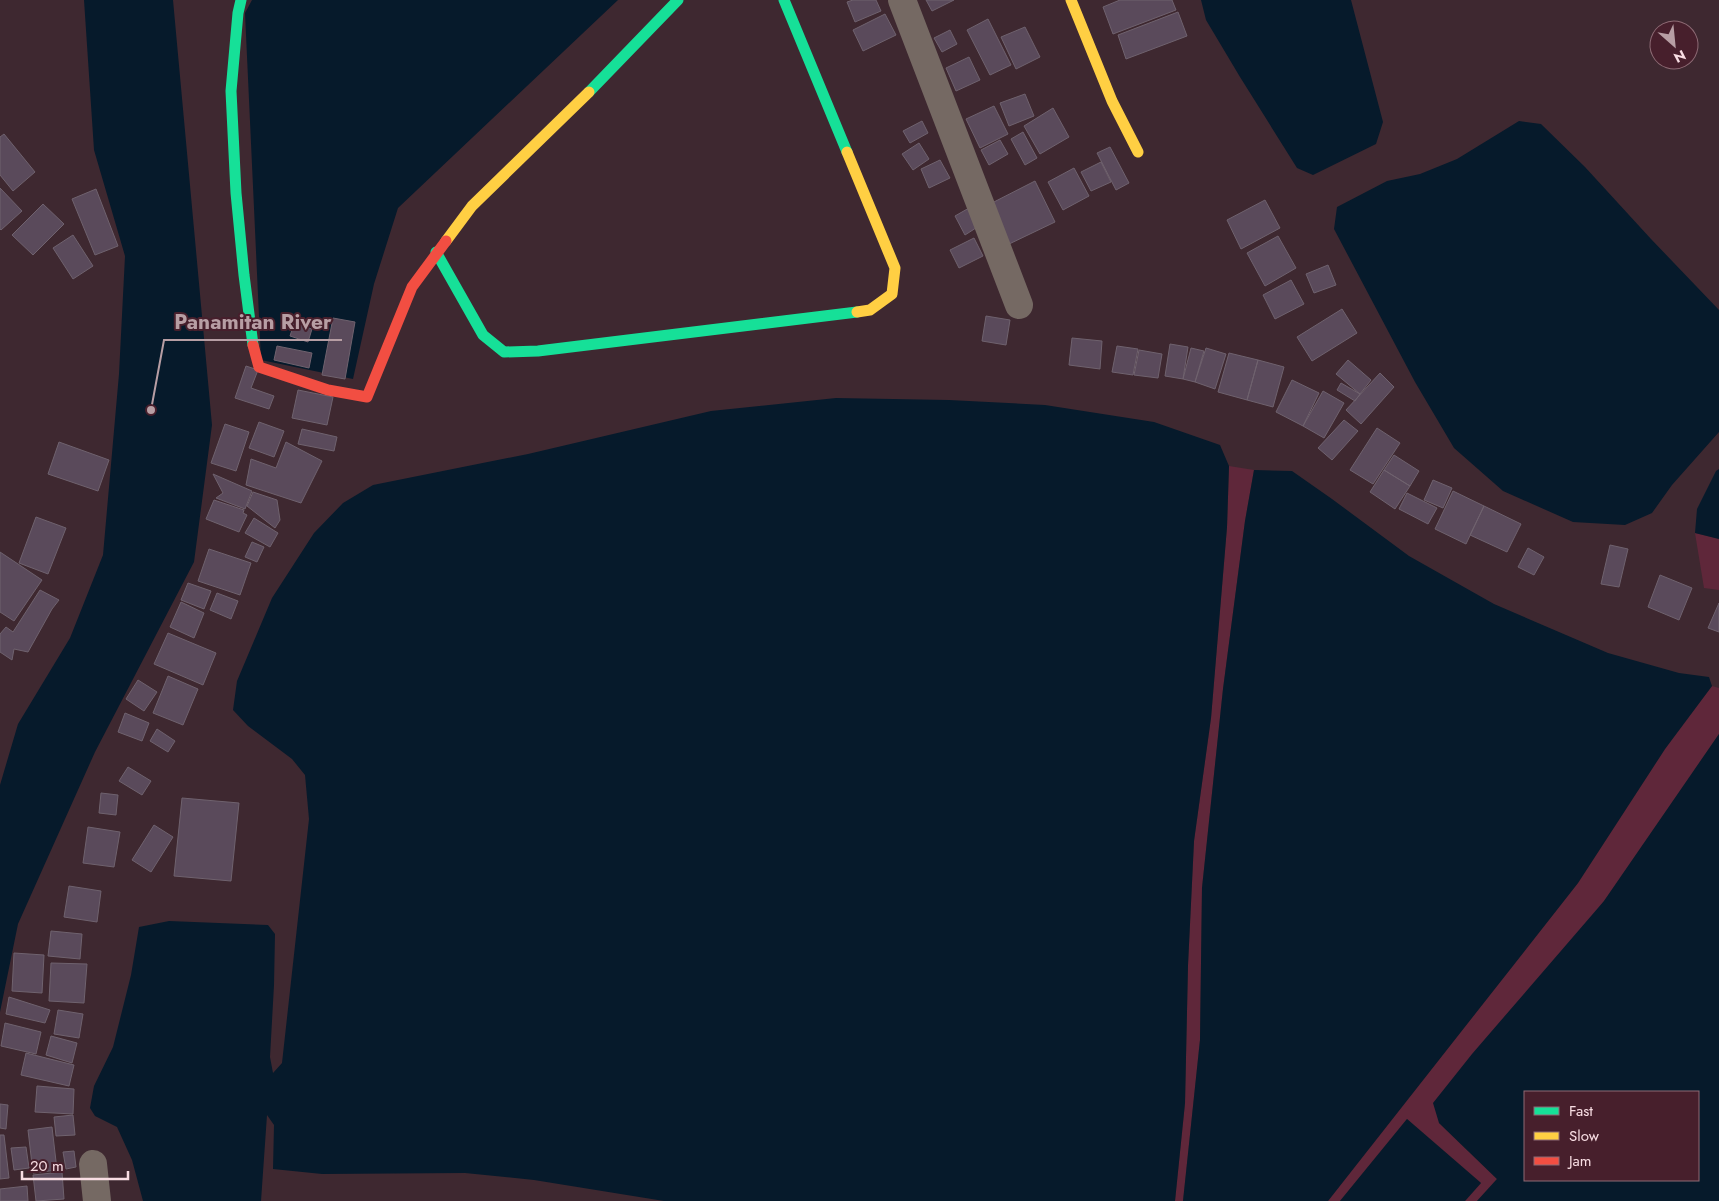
<svg xmlns="http://www.w3.org/2000/svg" width="1719" height="1201" font-family="Jost,sans-serif">
<style>
.green{fill:#5f273a}
.water{fill:#061a2b;fill-rule:evenodd}
.building{fill:#5a4a5b;stroke:#6f626e}
.lines{fill:none;stroke-linecap:round;stroke-linejoin:round}
.street{stroke:#756963;stroke-width:28}
.fast{stroke:#16e098;stroke-width:11}
.slow{stroke:#ffcf43;stroke-width:11}
.jam{stroke:#f24e42;stroke-width:11}
.leader{fill:none;stroke:#b79ea4;stroke-width:2}
.callout-dot{fill:#b79ea4;stroke:#471f2c;stroke-width:2}
.callout-label{font-size:21px;text-anchor:middle;font-weight:bold;fill:#b79ea4;stroke:#471f2c;stroke-width:4;stroke-linejoin:round;paint-order:stroke}
</style>
<rect width="100%" height="100%" fill="#3e2830"/>
<!-- green -->
<path class="green" d="M 1229,466 L 1254,470 L 1245,521 L 1223,689 L 1202,888 L 1200,1040 L 1183,1201 L 1175,1201 L 1185,1103 L 1188,965 L 1194,841 L 1211,718 L 1227,527 Z
M 1695,533 L 1719,539 L 1719,590 L 1704,588 Z
M 1712,686 L 1719,688 L 1719,734 L 1604,901 L 1439,1123 L 1497,1179 L 1477,1201 L 1465,1201 L 1481,1183 L 1407,1119 L 1340,1201 L 1328,1201 L 1578,883 L 1665,749 Z"/>
<!-- water -->
<path class="water" d="M 84,0 L 173,0 L 212,425 L 194,562 L 95,752 L 18,924 L 0,1012 L 0,785 L 18,724 L 70,638 L 103,555 L 119,374 L 125,256 L 94,150 Z
M 252,0 L 618,0 L 398,208 L 374,284 L 353,379 L 261,360 L 245,13 Z
M 1201,0 L 1351,0 L 1383,122 L 1376,144 L 1313,175 L 1297,168 L 1240,77 L 1206,20 Z
M 1519,121 L 1541,124 L 1585,167 L 1651,239 L 1719,310 L 1719,432 L 1672,485 L 1652,513 L 1625,525 L 1573,522 L 1503,491 L 1454,448 L 1415,382 L 1334,229 L 1337,207 L 1387,181 L 1420,174 L 1457,159 Z
M 836,398 L 949,400 L 1045,405 L 1154,422 L 1220,445 L 1229,466 L 1227,527 L 1211,718 L 1194,841 L 1188,965 L 1185,1103 L 1175,1201 L 664,1201 L 534,1180 L 465,1173 L 322,1174 L 273,1169 L 274,1125 L 267,1115 L 261,1201 L 143,1201 L 132,1160 L 117,1127 L 95,1116 L 90,1108 L 94,1086 L 113,1047 L 131,975 L 139,927 L 169,921 L 268,925 L 275,934 L 274,985 L 270,1057 L 273,1073 L 282,1063 L 309,819 L 305,775 L 292,759 L 248,726 L 233,710 L 237,681 L 272,598 L 314,533 L 343,503 L 373,485 L 528,454 L 711,411 Z
M 1719,469 L 1719,539 L 1695,533 L 1697,509 L 1716,471 Z
M 1254,470 L 1292,471 L 1332,499 L 1409,556 L 1494,604 L 1608,653 L 1679,673 L 1709,677 L 1712,686 L 1665,749 L 1578,883 L 1328,1201 L 1183,1201 L 1200,1040 L 1202,888 L 1223,689 L 1245,521 Z
M 1719,734 L 1719,1201 L 1477,1201 L 1497,1179 L 1439,1123 L 1433,1103 L 1472,1054 L 1604,901 ZM 1525,1092 L 1698,1092 L 1698,1180 L 1525,1180 Z
M 1407,1119 L 1481,1183 L 1465,1201 L 1340,1201 Z"/>
<!-- building -->
<path class="building" d="M 853,0 L 876,0 L 881,11 L 855,22 L 847,2 Z
M 926,0 L 954,0 L 932,11 Z
M 1120,0 L 1172,0 L 1176,10 L 1113,34 L 1103,7 Z
M 1178,12 L 1187,36 L 1126,59 L 1118,35 Z
M 885,14 L 896,35 L 863,51 L 853,30 Z
M 988,19 L 1011,65 L 990,75 L 967,30 Z
M 1025,27 L 1040,57 L 1016,69 L 1001,37 Z
M 950,30 L 957,44 L 942,52 L 934,38 Z
M 969,57 L 980,80 L 956,91 L 946,68 Z
M 1025,94 L 1034,116 L 1009,126 L 1000,103 Z
M 994,106 L 1008,134 L 980,148 L 966,119 Z
M 1053,108 L 1069,137 L 1040,154 L 1024,126 Z
M 922,121 L 928,133 L 910,143 L 903,131 Z
M 1023,132 L 1037,158 L 1025,165 L 1011,139 Z
M 4,134 L 35,172 L 13,191 L 0,175 L 0,137 Z
M 1000,140 L 1008,154 L 989,165 L 981,150 Z
M 919,143 L 929,159 L 913,170 L 902,154 Z
M 1110,147 L 1129,183 L 1116,190 L 1097,153 Z
M 940,160 L 950,178 L 929,188 L 921,169 Z
M 1101,162 L 1111,182 L 1091,191 L 1081,172 Z
M 1074,168 L 1089,196 L 1063,210 L 1048,182 Z
M 1035,181 L 1055,222 L 1007,245 L 988,205 Z
M 0,188 L 22,211 L 1,230 L 0,229 Z
M 96,189 L 118,246 L 95,255 L 72,199 Z
M 1265,200 L 1280,228 L 1241,249 L 1227,220 Z
M 43,204 L 64,224 L 33,255 L 12,235 Z
M 969,208 L 979,226 L 965,235 L 955,216 Z
M 73,235 L 93,266 L 73,279 L 53,248 Z
M 1278,236 L 1296,268 L 1265,286 L 1247,253 Z
M 974,238 L 983,256 L 959,268 L 950,250 Z
M 1328,265 L 1336,285 L 1314,293 L 1306,274 Z
M 1291,280 L 1304,304 L 1275,319 L 1263,295 Z
M 1342,309 L 1357,333 L 1312,361 L 1297,337 Z
M 986,316 L 1010,320 L 1006,345 L 982,341 Z
M 333,318 L 355,322 L 345,379 L 322,375 Z
M 294,323 L 312,329 L 308,342 L 290,336 Z
M 1072,338 L 1102,341 L 1100,369 L 1069,365 Z
M 1170,344 L 1188,347 L 1183,379 L 1165,376 Z
M 277,346 L 312,353 L 309,368 L 274,360 Z
M 1117,346 L 1138,349 L 1133,375 L 1112,372 Z
M 1191,348 L 1204,351 L 1195,382 L 1183,379 Z
M 1206,348 L 1226,354 L 1215,389 L 1195,382 Z
M 1139,350 L 1162,354 L 1158,378 L 1134,375 Z
M 1229,353 L 1258,360 L 1247,400 L 1218,392 Z
M 1258,360 L 1284,367 L 1273,407 L 1247,400 Z
M 1348,360 L 1371,380 L 1360,394 L 1336,374 Z
M 246,366 L 258,370 L 251,388 L 274,396 L 269,409 L 235,398 Z
M 1380,373 L 1394,387 L 1361,424 L 1346,410 Z
M 1292,380 L 1319,393 L 1303,426 L 1276,412 Z
M 1341,383 L 1360,394 L 1355,401 L 1337,390 Z
M 298,390 L 333,397 L 327,425 L 292,418 Z
M 1323,391 L 1344,403 L 1324,438 L 1303,426 Z
M 1344,420 L 1358,431 L 1332,460 L 1318,448 Z
M 259,422 L 284,431 L 274,457 L 249,448 Z
M 225,424 L 249,432 L 236,471 L 211,463 Z
M 1377,428 L 1400,443 L 1373,484 L 1350,470 Z
M 302,429 L 337,437 L 334,451 L 298,444 Z
M 59,442 L 109,460 L 98,491 L 48,474 Z
M 286,442 L 322,461 L 301,503 L 246,485 L 251,459 L 276,468 Z
M 1394,455 L 1419,471 L 1410,486 L 1384,470 Z
M 1384,470 L 1410,486 L 1395,509 L 1370,492 Z
M 213,474 L 252,491 L 245,509 L 216,498 L 223,493 Z
M 1433,480 L 1452,488 L 1443,508 L 1424,500 Z
M 1453,491 L 1484,506 L 1466,544 L 1435,529 Z
M 253,492 L 277,500 L 280,520 L 275,528 L 247,506 Z
M 1407,493 L 1437,508 L 1428,524 L 1399,509 Z
M 214,500 L 244,510 L 243,513 L 247,515 L 239,532 L 206,519 Z
M 1484,506 L 1521,524 L 1507,552 L 1470,535 Z
M 36,517 L 66,528 L 48,574 L 19,563 Z
M 254,518 L 278,533 L 270,547 L 245,533 Z
M 252,542 L 264,547 L 257,562 L 245,557 Z
M 1610,545 L 1628,549 L 1619,587 L 1601,584 Z
M 1528,548 L 1544,557 L 1534,575 L 1518,567 Z
M 209,549 L 251,563 L 240,595 L 198,581 Z
M 0,552 L 42,580 L 14,621 L 0,612 Z
M 1660,575 L 1692,588 L 1679,620 L 1648,607 Z
M 188,583 L 211,591 L 204,609 L 181,600 Z
M 40,590 L 59,600 L 52,609 L 28,652 L 14,649 L 12,660 L 0,652 L 0,634 L 6,627 L 13,632 Z
M 217,593 L 238,601 L 231,619 L 210,610 Z
M 181,602 L 204,613 L 194,638 L 170,627 Z
M 1719,603 L 1719,632 L 1708,628 Z
M 168,633 L 216,653 L 203,685 L 154,664 Z
M 168,676 L 198,689 L 183,725 L 153,713 Z
M 138,680 L 157,692 L 144,711 L 126,699 Z
M 125,713 L 149,723 L 142,741 L 118,732 Z
M 157,729 L 175,741 L 168,752 L 150,741 Z
M 128,767 L 151,781 L 142,795 L 119,781 Z
M 101,793 L 118,795 L 116,815 L 99,813 Z
M 182,798 L 239,803 L 231,881 L 174,876 Z
M 154,825 L 173,837 L 151,872 L 132,860 Z
M 88,827 L 120,832 L 114,867 L 83,863 Z
M 69,886 L 101,891 L 97,922 L 64,917 Z
M 51,931 L 82,934 L 80,959 L 48,956 Z
M 14,953 L 44,955 L 42,993 L 12,991 Z
M 51,963 L 87,964 L 84,1003 L 49,1001 Z
M 9,997 L 50,1010 L 45,1023 L 6,1014 Z
M 58,1010 L 83,1014 L 79,1038 L 54,1034 Z
M 5,1023 L 41,1032 L 36,1054 L 1,1046 Z
M 51,1036 L 77,1043 L 72,1063 L 46,1055 Z
M 26,1053 L 74,1065 L 69,1086 L 21,1075 Z
M 37,1086 L 74,1089 L 73,1114 L 35,1112 Z
M 0,1104 L 8,1105 L 6,1129 L 0,1128 Z
M 73,1115 L 75,1135 L 56,1136 L 54,1117 Z
M 52,1127 L 57,1170 L 33,1173 L 28,1130 Z
M 0,1135 L 4,1135 L 9,1178 L 0,1179 Z
M 26,1147 L 29,1168 L 14,1170 L 11,1148 Z
M 74,1151 L 76,1167 L 66,1169 L 63,1152 Z
M 62,1172 L 64,1199 L 36,1201 L 33,1175 Z
M 27,1186 L 28,1201 L 0,1201 L 0,1189 Z"/>
<g class="lines">
<!-- street -->
<path class="street" d="M 902,0 L 1019,305
M 93,1164 L 97,1201"/>
<!-- fast -->
<path class="fast" d="M 241,0 L 238,13 L 231,91 L 236,193 L 244,275 L 253,345
M 784,0 L 847,152
M 589,92 L 678,0
M 436,252 L 483,335 L 504,352 L 538,351 L 857,312"/>
<!-- slow -->
<path class="slow" d="M 1071,0 L 1112,101 L 1138,152
M 847,152 L 895,268 L 892,294 L 870,310 L 857,312
M 446,241 L 472,206 L 589,92"/>
<!-- jam -->
<path class="jam" d="M 253,345 L 259,367 L 328,390 L 367,397 L 412,287 L 446,241"/>
</g>
<!-- callouts -->
<path class="leader" d="M151 410L164 340H342"/>
<circle class="callout-dot" cx="151" cy="410" r="5"/>
<g class="callout-label">
<text x="253" y="329">Panamitan River</text>
</g>
<!-- legend -->
<rect x="1524" y="1091" width="175" height="90" fill="#471f2c" stroke="#8e6b75"/>
<rect x="1534" y="1107" width="25" height="8" fill="#16e098" stroke="#8e6b75"/>
<text x="1569" y="1116" font-size="15" fill="#f8dde3">Fast</text>
<rect x="1534" y="1132" width="25" height="8" fill="#ffcf43" stroke="#8e6b75"/>
<text x="1569" y="1141" font-size="15" fill="#f8dde3">Slow</text>
<rect x="1534" y="1157" width="25" height="8" fill="#f24e42" stroke="#8e6b75"/>
<text x="1569" y="1166" font-size="15" fill="#f8dde3">Jam</text>
<!-- north arrow -->
<g transform="translate(1674 45) rotate(153)"><circle r="24" fill="#471f2c" stroke="#8e6b75"/>
<path d="M0-4L9 19L0 12L-9 19Z" fill="#b79ea4"/>
<text y="-8" font-size="14" font-weight="bold" text-anchor="middle" fill="#f8dde3">N</text>
</g>
<!-- scale -->
<path d="M22 1171v8h106v-8" fill="none" stroke="#f8dde3" stroke-width="2.5"/>
<text x="30" y="1171" font-size="15" fill="#f8dde3" stroke="#471f2c" stroke-width="4" paint-order="stroke">20 m</text>
</svg>
